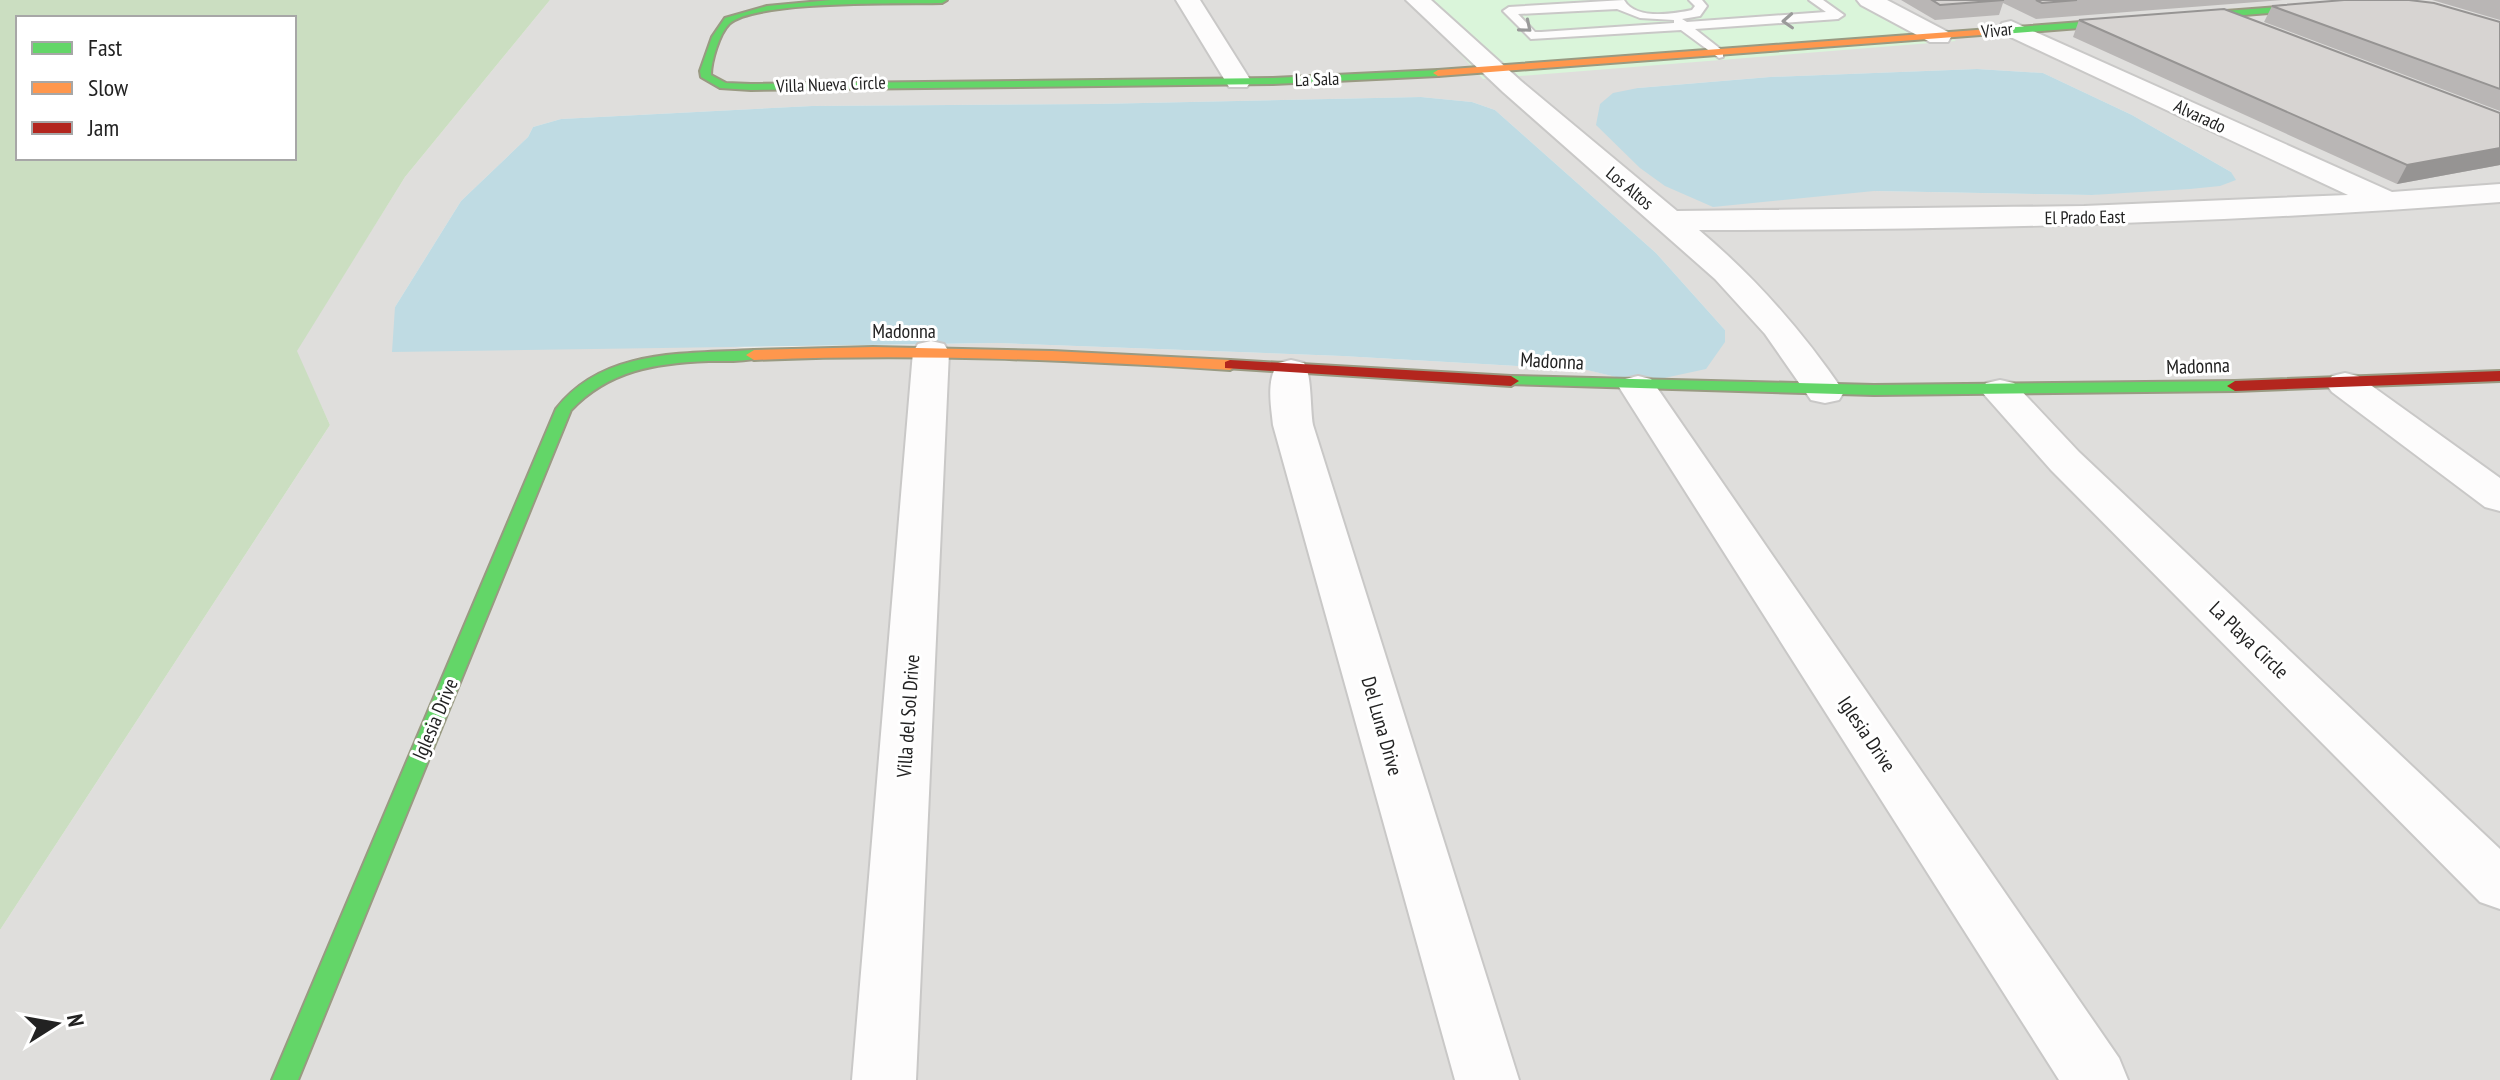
<svg xmlns="http://www.w3.org/2000/svg" width="2500" height="1080" font-family="'PT Sans Narrow',sans-serif">
<style>
.residential{fill:#dfdedc;fill-rule:evenodd}
.forest{fill:#cbdec1;fill-rule:evenodd}
.park{fill:#daf5da}
.water{fill:#bfdbe3}
.lines{fill:none;stroke-linecap:round;stroke-linejoin:round}
.lane-casing{stroke:#c9c8c7;stroke-width:4}
.street-casing{stroke:#c9c8c7;stroke-width:4}
.fast-casing{stroke:#999a82;stroke-width:4}
.slow-casing{stroke:#999a82;stroke-width:4}
.jam-casing{stroke:#999a82;stroke-width:4}
.lane{fill:#fdfcfc;fill-rule:evenodd}
.street{fill:#fdfcfc;fill-rule:evenodd}
.fast{fill:#63d668;fill-rule:evenodd}
.slow{fill:#ff974d;fill-rule:evenodd}
.jam{fill:#b3261e;fill-rule:evenodd}
.wall{fill:#b9b6b5}
.shaded-wall{fill:#969493}
.building{fill:#d7d4d2;stroke:#969493;stroke-width:2}
.oneway{stroke:#9a9a9a}
.labels{text-anchor:middle;dominant-baseline:central;stroke-width:6;stroke-linejoin:round;paint-order:stroke}
.far-street-label{font-size:18px;fill:#222;stroke:#fff}
.street-label{font-size:20px;fill:#222;stroke:#fff}
</style>
<rect width="100%" height="100%" fill="#f0eeeb"/>
<!-- residential -->
<path class="residential" d="M 550,0 L 2500,0 L 2500,1080 L 0,1080 L 0,930 L 330,425 L 296,351 L 405,177 ZM 1977,69 L 2043,73 L 2132,115 L 2231,172 L 2092,195 L 1874,191 L 1638,88 L 1770,77 ZM 1421,97 L 1472,102 L 1495,110 L 1656,253 L 1725,330 L 1641,383 L 1588,370 L 1342,356 L 998,343 L 744,348 L 395,307 L 461,201 L 528,137 L 533,127 L 561,119 L 812,106 L 1096,104 Z"/>
<!-- forest -->
<path class="forest" d="M 0,0 L 550,0 L 405,177 L 297,351 L 330,425 L 0,930 ZM 18,18 L 294,18 L 294,158 L 18,158 Z"/>
<!-- park -->
<path class="park" d="M 1410,0 L 1882,0 L 1956,41 L 1483,79 Z"/>
<!-- water -->
<path class="water" d="M 1977,69 L 2043,73 L 2132,115 L 2231,172 L 2236,180 L 2220,186 L 2190,189 L 2092,195 L 1874,191 L 1713,207 L 1665,186 L 1640,168 L 1596,125 L 1600,104 L 1613,93 L 1638,88 L 1770,77 Z
M 1421,97 L 1472,102 L 1495,110 L 1656,253 L 1725,330 L 1725,342 L 1706,369 L 1641,383 L 1587,370 L 1342,356 L 998,343 L 392,352 L 395,307 L 461,201 L 528,137 L 533,127 L 561,119 L 812,106 L 1096,104 Z"/>
<g class="lines">
<defs>
<path id="lane" d="M 1624,0 C 1635,20 1673,14 1692,10 L 1695,6 L 1689,0 L 1702,0 L 1707,6 L 1700,16 L 1682,19 L 1687,22 L 1826,12 L 1809,0 L 1823,0 L 1844,15 L 1838,19 L 1695,29 L 1723,51 L 1723,57 L 1719,58 L 1681,30 L 1531,39 L 1503,11 L 1509,7 ZM 1617,9 L 1640,18 L 1674,20 L 1674,23 L 1541,32 L 1535,32 L 1518,14 Z"/>
<path id="street" d="M 1176,0 L 1200,0 L 1251,81 L 1247,87 L 1229,87 Z
M 1406,0 L 1431,0 L 1521,81 L 1677,211 L 2084,206 L 2348,195 L 2002,33 L 1999,28 L 2002,23 L 2011,21 L 2392,192 L 2500,184 L 2500,202 C 2233,223 1967,230 1699,230 C 1756,278 1802,331 1844,392 L 1839,400 L 1825,403 L 1811,400 L 1765,334 L 1715,279 L 1503,92 Z
M 1857,0 L 1887,0 L 1948,32 L 1951,37 L 1948,42 L 1930,42 L 1861,5 Z
M 931,341 L 944,344 L 949,352 L 916,1080 L 852,1080 L 913,352 L 918,344 Z
M 1291,360 L 1304,363 C 1312,375 1310,408 1313,425 L 1519,1080 L 1455,1080 L 1273,425 C 1271,405 1266,381 1278,363 Z
M 2345,373 L 2358,376 L 2500,478 L 2500,511 L 2485,507 L 2332,392 L 2326,384 L 2332,376 Z
M 1638,376 L 1651,379 L 2119,1058 L 2128,1080 L 2059,1080 L 1619,387 L 1625,379 Z
M 2000,380 L 2014,383 L 2079,452 L 2500,849 L 2500,909 L 2480,902 L 2051,470 L 1981,391 L 1986,383 Z"/>
<path id="fast" d="M 831,0 L 947,0 L 942,3 C 902,4 755,0 729,24 C 719,34 711,62 711,75 L 726,83 L 751,84 L 1273,78 L 1438,70 L 1443,73 L 1438,76 L 1273,84 L 751,90 L 720,88 L 701,77 L 700,71 L 712,37 L 725,18 L 767,6 Z
M 2331,3 L 2336,6 L 2334,8 L 1990,35 L 1985,32 L 1990,29 Z
M 754,350 L 762,355 L 759,358 C 743,362 725,361 709,361 C 656,363 609,370 571,410 L 298,1080 L 272,1080 L 556,409 C 603,348 685,354 754,350 Z
M 1511,376 L 1874,385 L 2235,381 L 2243,386 L 2235,391 L 1874,395 L 1506,384 L 1503,381 Z"/>
<path id="slow" d="M 1990,29 L 1995,32 L 1994,34 L 1438,76 L 1433,73 L 1438,70 Z
M 873,347 L 1052,351 L 1230,360 L 1238,365 L 1230,370 C 1071,360 913,353 754,360 L 746,355 L 754,350 Z"/>
<path id="jam" d="M 1230,360 L 1511,376 L 1519,381 L 1511,386 L 1225,368 L 1225,362 Z
M 2500,371 L 2500,381 L 2235,391 L 2227,386 L 2235,381 Z"/>
</defs>
<!-- lane casing -->
<use href="#lane" class="lane-casing"/>
<!-- street casing -->
<use href="#street" class="street-casing"/>
<!-- fast casing -->
<use href="#fast" class="fast-casing"/>
<!-- slow casing -->
<use href="#slow" class="slow-casing"/>
<!-- jam casing -->
<use href="#jam" class="jam-casing"/>
<!-- lane -->
<use href="#lane" class="lane"/>
<!-- street -->
<use href="#street" class="street"/>
<!-- fast -->
<use href="#fast" class="fast"/>
<!-- slow -->
<use href="#slow" class="slow"/>
<!-- jam -->
<use href="#jam" class="jam"/>
</g>
<!-- wall -->
<path class="wall" d="M 1901,0 L 2283,0 L 2036,19 L 2003,3 L 1999,15 L 1935,20 Z
M 2432,0 L 2500,0 L 2500,20 Z
M 2272,6 L 2500,22 L 2500,111 L 2264,22 Z
M 2079,20 L 2500,113 L 2500,165 L 2397,184 L 2073,37 Z"/>
<!-- shaded-wall -->
<path class="shaded-wall" d="M 2500,148 L 2500,165 L 2397,184 L 2407,165 Z"/>
<!-- building -->
<path class="building" d="M 1932,0 L 2004,0 L 1940,5 Z
M 2036,0 L 2077,0 L 2042,3 Z
M 2344,0 L 2409,0 L 2434,3 L 2500,22 L 2500,89 L 2272,6 Z
M 2224,9 L 2500,113 L 2500,148 L 2407,165 L 2079,20 Z"/>
<!-- one-way arrows -->
<defs><path id="oneway-chevron" d="M-2-3.5L2.5 0L-2 3.5" fill="none" stroke-width="1.6" stroke-linecap="round" stroke-linejoin="round" transform="scale(2)"/></defs>
<g class="oneway">
<use href="#oneway-chevron" transform="translate(1788 21) rotate(177)"/>
<use href="#oneway-chevron" transform="translate(1526 27) rotate(40)"/>
</g>
<g class="labels">
<!-- far-street labels -->
<g class="far-street-label">
<text transform="translate(1997 30) rotate(-6)">Vivar</text>
<text transform="translate(1317 79) rotate(-2)">La Sala</text>
<text transform="translate(831 84) rotate(-2)">Villa Nueva Circle</text>
<text transform="translate(2200 116) rotate(25)">Alvarado</text>
<text transform="translate(1630 188) rotate(40)">Los Altos</text>
<text transform="translate(2085 217) rotate(-1)">El Prado East</text>
</g>
<!-- street labels -->
<g class="street-label">
<text x="904" y="331">Madonna</text>
<text transform="translate(1552 361) rotate(3)">Madonna</text>
<text transform="translate(2198 366) rotate(-2)">Madonna</text>
<text transform="translate(2249 640) rotate(44)">La Playa Circle</text>
<text transform="translate(908 716) rotate(-86)">Villa del Sol Drive</text>
<text transform="translate(435 719) rotate(-67)">Iglesia Drive</text>
<text transform="translate(1382 726) rotate(74)">Del Luna Drive</text>
<text transform="translate(1867 734) rotate(56)">Iglesia Drive</text>
</g>
</g>
<!-- legend -->
<rect x="16" y="16" width="280" height="144" fill="#ffffff" stroke="#a7a7a7" stroke-width="2"/>
<rect x="32" y="42" width="40" height="12" fill="#63d668" stroke="#a7a7a7" stroke-width="2"/>
<text x="88" y="56" font-size="24" fill="#222222">Fast</text>
<rect x="32" y="82" width="40" height="12" fill="#ff974d" stroke="#a7a7a7" stroke-width="2"/>
<text x="88" y="96" font-size="24" fill="#222222">Slow</text>
<rect x="32" y="122" width="40" height="12" fill="#b3261e" stroke="#a7a7a7" stroke-width="2"/>
<text x="88" y="136" font-size="24" fill="#222222">Jam</text>
<!-- north arrow -->
<g transform="translate(56 1024) rotate(79)" stroke="#ffffff" stroke-width="6" paint-order="stroke">
<path d="M0-6L14 30L0 20L-14 30Z" fill="#222222"/>
<text y="-12" font-size="22" font-weight="bold" text-anchor="middle" fill="#222222">N</text>
</g>
</svg>
